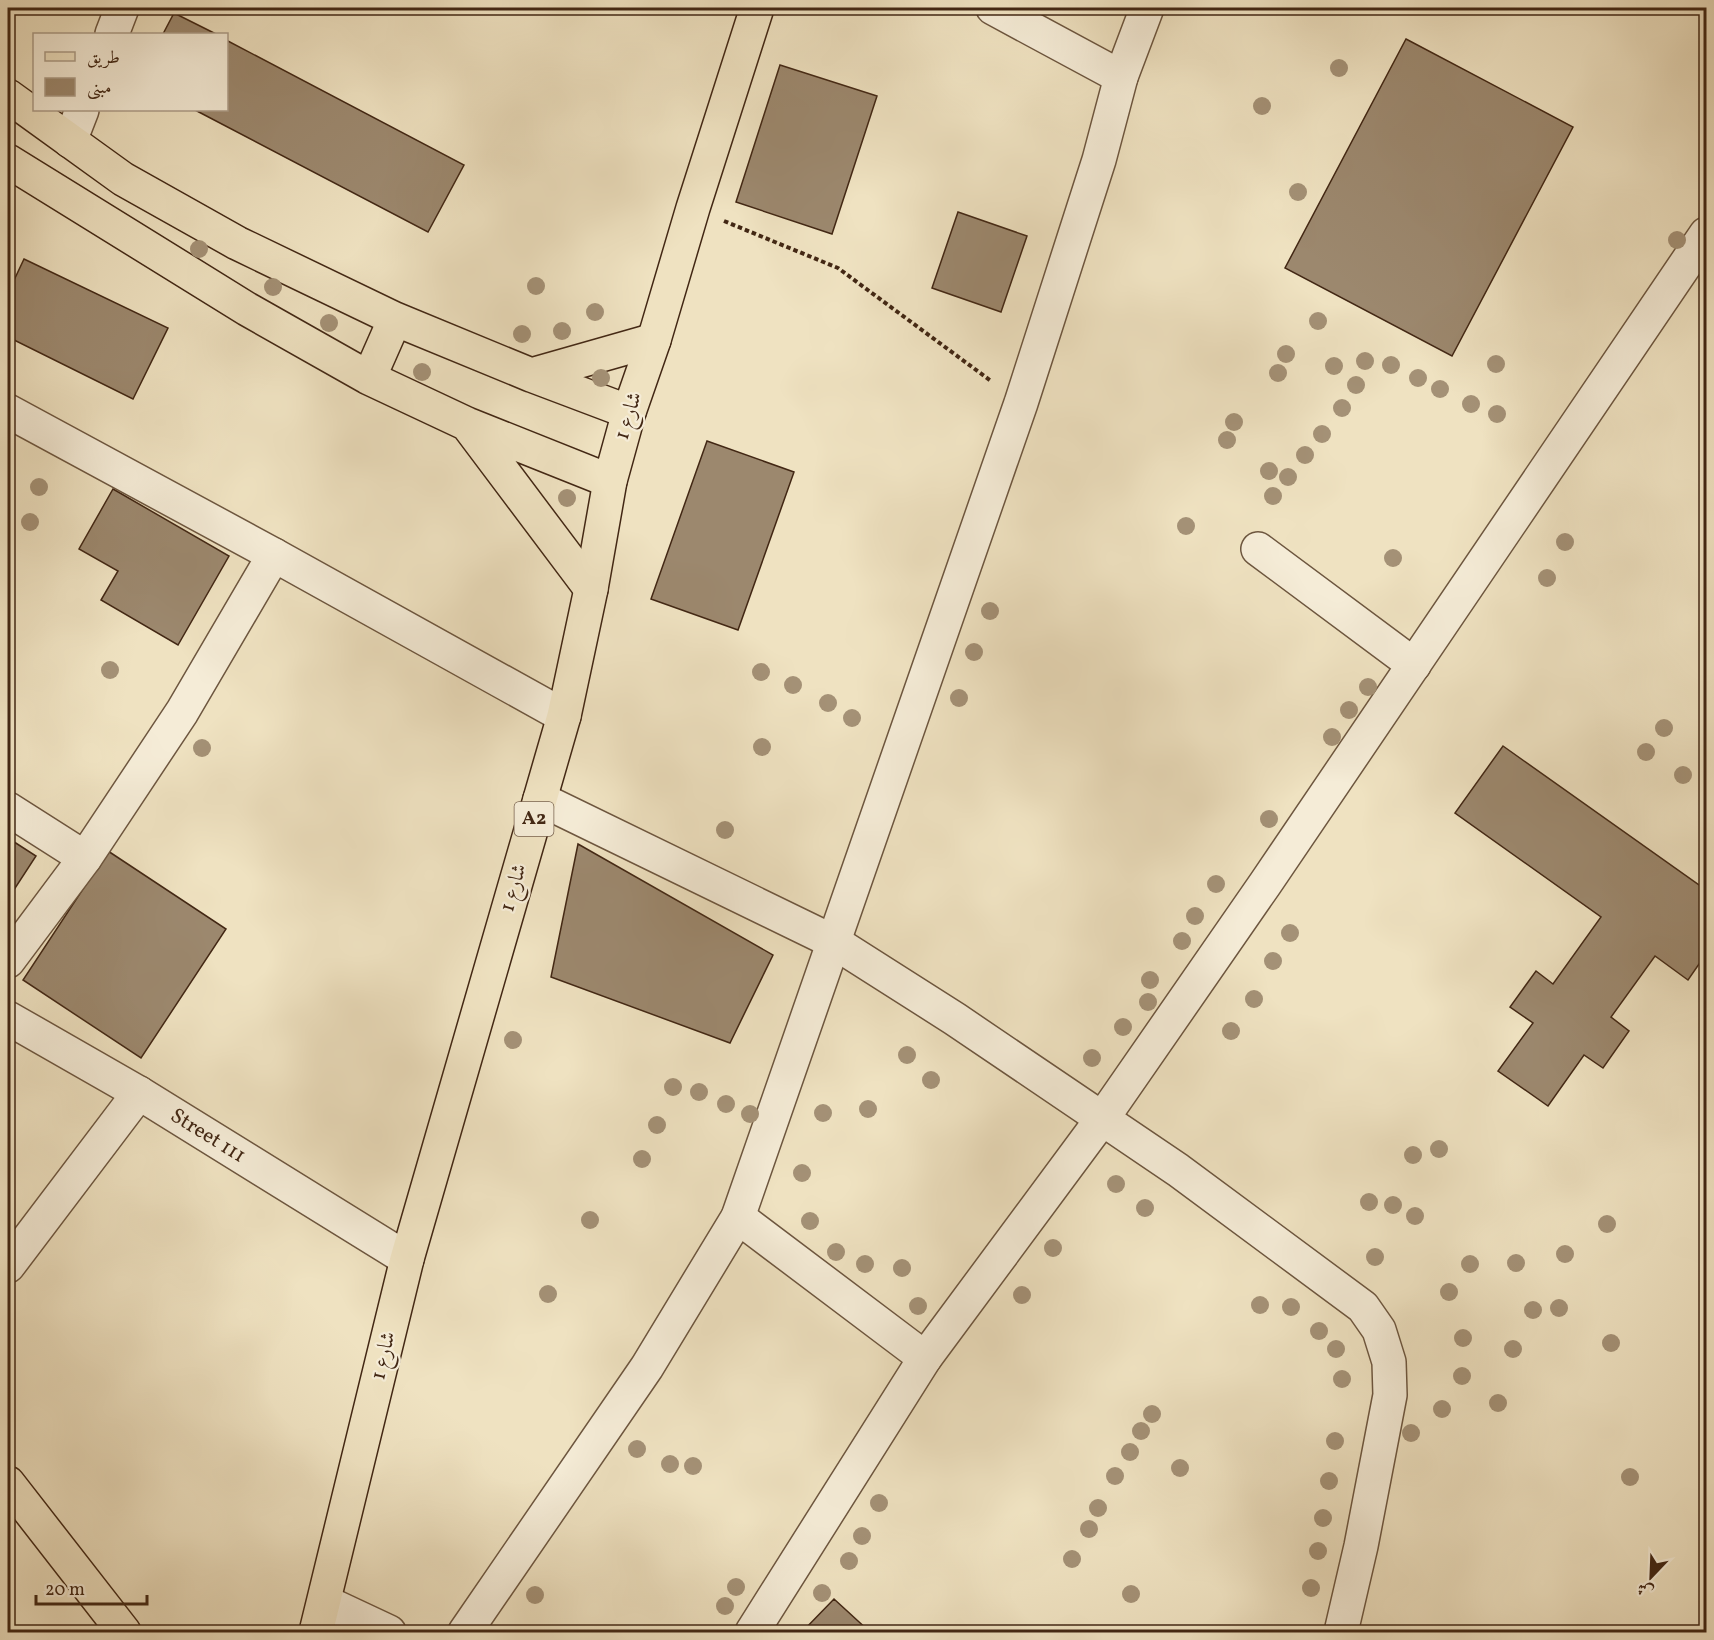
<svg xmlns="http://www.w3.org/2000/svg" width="1714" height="1640" font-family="Vollkorn,Amiri,serif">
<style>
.building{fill:#9c886e;stroke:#422714;stroke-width:1.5}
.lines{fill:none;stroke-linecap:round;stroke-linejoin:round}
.minor-casing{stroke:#6d563f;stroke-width:36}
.major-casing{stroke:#422714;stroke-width:36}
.highway-casing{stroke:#422714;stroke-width:36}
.path{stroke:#422714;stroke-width:4;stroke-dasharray:4.5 3;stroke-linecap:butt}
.minor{stroke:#f5ecd7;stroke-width:33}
.major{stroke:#efe2c1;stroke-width:33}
.highway{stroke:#efe2c1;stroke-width:33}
.tree{fill:#a49176}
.labels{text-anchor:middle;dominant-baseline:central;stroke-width:4.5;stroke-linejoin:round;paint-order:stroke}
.shield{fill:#f5ecd7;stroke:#78624e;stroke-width:1.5}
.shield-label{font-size:20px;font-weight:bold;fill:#422714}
.street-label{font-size:21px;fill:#422714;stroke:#f5ecd7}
</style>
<rect width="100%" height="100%" fill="#efe2c1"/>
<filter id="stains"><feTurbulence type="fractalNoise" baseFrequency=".00333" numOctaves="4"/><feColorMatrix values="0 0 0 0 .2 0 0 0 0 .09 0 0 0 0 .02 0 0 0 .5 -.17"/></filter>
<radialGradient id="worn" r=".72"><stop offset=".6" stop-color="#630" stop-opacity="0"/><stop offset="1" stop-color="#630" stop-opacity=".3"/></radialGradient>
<!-- building -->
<path class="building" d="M 174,13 L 216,34 L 163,34 Z
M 1406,39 L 1573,127 L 1452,356 L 1285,268 Z
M 226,40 L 464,165 L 428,232 L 195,110 L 226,110 Z
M 780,65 L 877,96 L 832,234 L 736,202 Z
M 958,212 L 1027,236 L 1001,312 L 932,288 Z
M 24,259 L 168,328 L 133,399 L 8,337 L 8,293 Z
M 707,441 L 794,472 L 738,630 L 651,599 Z
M 113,489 L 229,556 L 178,645 L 101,600 L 118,571 L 79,549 Z
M 1503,746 L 1706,890 L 1706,954 L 1688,980 L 1655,956 L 1611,1017 L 1629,1031 L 1603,1068 L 1584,1055 L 1548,1106 L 1498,1071 L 1533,1023 L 1510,1007 L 1536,971 L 1553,984 L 1601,917 L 1455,813 Z
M 8,838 L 36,856 L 8,899 Z
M 578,844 L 773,955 L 730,1043 L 551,977 Z
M 108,851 L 226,929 L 141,1058 L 23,980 Z
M 834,1599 L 870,1632 L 802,1632 Z"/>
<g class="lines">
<defs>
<g id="minor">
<path d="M 993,8 L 1121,77"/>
<path d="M 112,34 L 122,8"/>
<path d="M 70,141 L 82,110"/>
<path d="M 8,411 L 274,555 L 564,716"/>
<path d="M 1258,549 L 1414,665"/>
<path d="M 540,799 L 834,942 L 955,1019 L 1178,1170 L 1363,1307 L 1379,1330 L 1389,1362 L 1390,1395 L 1361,1546 L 1341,1632"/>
<path d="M 8,809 L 85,858"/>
<path d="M 8,961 L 85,858 L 182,712 L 274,555"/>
<path id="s1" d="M 8,1018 L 139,1093 L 407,1259"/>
<path d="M 738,1217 L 925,1358"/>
<path d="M 8,1266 L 139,1093"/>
<path d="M 325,1602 L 389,1632"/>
<path d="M 465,1632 L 647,1367 L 738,1217 L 1021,403 L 1099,160 L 1121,77 L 1147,8"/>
<path d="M 752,1632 L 925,1358 L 1102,1119 L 1265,884 L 1706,234"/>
</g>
<path id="major" d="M 8,1483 L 124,1632
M 316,1632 L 407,1259 L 564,716 L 591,589 L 610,481 L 629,412 L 654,340 L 693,208 L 757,8"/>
<path id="highway" d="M 8,96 L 123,179 L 237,243 L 395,319 L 531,375 L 629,412
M 8,161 L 247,309 L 369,378 L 467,424 L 610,481
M 531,375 L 654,340
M 369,378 L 395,319
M 467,424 L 591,589"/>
</defs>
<!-- minor casing -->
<use href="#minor" class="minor-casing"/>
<!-- major casing -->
<use href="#major" class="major-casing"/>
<!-- highway casing -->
<use href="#highway" class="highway-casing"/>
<!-- path -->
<path class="path" d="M 724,221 L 838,268 L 991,381"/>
<!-- minor -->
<use href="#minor" class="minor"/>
<!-- major -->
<use href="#major" class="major"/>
<!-- highway -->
<use href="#highway" class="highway"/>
</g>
<!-- trees -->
<g class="tree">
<circle cx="1339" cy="68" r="9"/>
<circle cx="1262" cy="106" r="9"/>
<circle cx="1298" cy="192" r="9"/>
<circle cx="1677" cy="240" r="9"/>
<circle cx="199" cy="249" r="9"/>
<circle cx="536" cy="286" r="9"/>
<circle cx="273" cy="287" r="9"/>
<circle cx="595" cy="312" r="9"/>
<circle cx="1318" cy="321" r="9"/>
<circle cx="329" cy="323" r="9"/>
<circle cx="562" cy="331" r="9"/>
<circle cx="522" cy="334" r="9"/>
<circle cx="1286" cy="354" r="9"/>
<circle cx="1365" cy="361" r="9"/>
<circle cx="1496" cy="364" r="9"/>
<circle cx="1391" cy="365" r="9"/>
<circle cx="1334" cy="366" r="9"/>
<circle cx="422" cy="372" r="9"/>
<circle cx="1278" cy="373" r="9"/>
<circle cx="601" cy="378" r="9"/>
<circle cx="1418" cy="378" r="9"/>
<circle cx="1356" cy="385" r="9"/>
<circle cx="1440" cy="389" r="9"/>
<circle cx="1471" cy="404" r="9"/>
<circle cx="1342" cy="408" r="9"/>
<circle cx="1497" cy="414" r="9"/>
<circle cx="1234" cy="422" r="9"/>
<circle cx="1322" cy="434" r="9"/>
<circle cx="1227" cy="440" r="9"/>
<circle cx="1305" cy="455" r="9"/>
<circle cx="1269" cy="471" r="9"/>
<circle cx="1288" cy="477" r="9"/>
<circle cx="39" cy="487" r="9"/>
<circle cx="1273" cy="496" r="9"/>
<circle cx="567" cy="498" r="9"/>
<circle cx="30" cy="522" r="9"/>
<circle cx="1186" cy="526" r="9"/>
<circle cx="1565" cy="542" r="9"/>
<circle cx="1393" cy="558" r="9"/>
<circle cx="1547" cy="578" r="9"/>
<circle cx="990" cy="611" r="9"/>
<circle cx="974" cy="652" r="9"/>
<circle cx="110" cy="670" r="9"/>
<circle cx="761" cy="672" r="9"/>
<circle cx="793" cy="685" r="9"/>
<circle cx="1368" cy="687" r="9"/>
<circle cx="959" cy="698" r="9"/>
<circle cx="828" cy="703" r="9"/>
<circle cx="1349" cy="710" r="9"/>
<circle cx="852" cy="718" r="9"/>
<circle cx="1664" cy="728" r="9"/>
<circle cx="1332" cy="737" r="9"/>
<circle cx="762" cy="747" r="9"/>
<circle cx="202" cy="748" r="9"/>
<circle cx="1646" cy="752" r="9"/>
<circle cx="1683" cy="775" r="9"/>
<circle cx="1269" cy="819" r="9"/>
<circle cx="725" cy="830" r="9"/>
<circle cx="1216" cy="884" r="9"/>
<circle cx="1195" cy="916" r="9"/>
<circle cx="1290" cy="933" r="9"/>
<circle cx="1182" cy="941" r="9"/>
<circle cx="1273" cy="961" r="9"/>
<circle cx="1150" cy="980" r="9"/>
<circle cx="1254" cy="999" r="9"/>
<circle cx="1148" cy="1002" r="9"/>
<circle cx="1123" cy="1027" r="9"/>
<circle cx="1231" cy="1031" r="9"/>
<circle cx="513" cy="1040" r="9"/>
<circle cx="907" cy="1055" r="9"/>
<circle cx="1092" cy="1058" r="9"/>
<circle cx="931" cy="1080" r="9"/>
<circle cx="673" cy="1087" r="9"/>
<circle cx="699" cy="1092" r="9"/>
<circle cx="726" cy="1104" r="9"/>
<circle cx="868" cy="1109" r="9"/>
<circle cx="823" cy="1113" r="9"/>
<circle cx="750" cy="1114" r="9"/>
<circle cx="657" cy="1125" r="9"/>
<circle cx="1439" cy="1149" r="9"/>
<circle cx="1413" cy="1155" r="9"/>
<circle cx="642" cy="1159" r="9"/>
<circle cx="802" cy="1173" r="9"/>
<circle cx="1116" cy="1184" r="9"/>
<circle cx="1369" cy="1202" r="9"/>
<circle cx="1393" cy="1205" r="9"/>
<circle cx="1145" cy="1208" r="9"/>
<circle cx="1415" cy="1216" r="9"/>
<circle cx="590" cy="1220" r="9"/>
<circle cx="810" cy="1221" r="9"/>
<circle cx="1607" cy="1224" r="9"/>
<circle cx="1053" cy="1248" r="9"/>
<circle cx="836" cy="1252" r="9"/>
<circle cx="1565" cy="1254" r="9"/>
<circle cx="1375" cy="1257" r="9"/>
<circle cx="1516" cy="1263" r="9"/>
<circle cx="865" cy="1264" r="9"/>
<circle cx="1470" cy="1264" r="9"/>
<circle cx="902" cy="1268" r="9"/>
<circle cx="1449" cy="1292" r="9"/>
<circle cx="548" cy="1294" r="9"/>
<circle cx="1022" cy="1295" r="9"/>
<circle cx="1260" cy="1305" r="9"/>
<circle cx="918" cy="1306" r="9"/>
<circle cx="1291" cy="1307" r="9"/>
<circle cx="1559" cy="1308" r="9"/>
<circle cx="1533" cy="1310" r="9"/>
<circle cx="1319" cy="1331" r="9"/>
<circle cx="1463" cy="1338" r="9"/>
<circle cx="1611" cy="1343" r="9"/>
<circle cx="1336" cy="1349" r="9"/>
<circle cx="1513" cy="1349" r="9"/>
<circle cx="1462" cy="1376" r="9"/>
<circle cx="1342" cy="1379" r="9"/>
<circle cx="1498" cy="1403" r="9"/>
<circle cx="1442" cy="1409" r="9"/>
<circle cx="1152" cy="1414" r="9"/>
<circle cx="1141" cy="1431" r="9"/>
<circle cx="1411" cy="1433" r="9"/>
<circle cx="1335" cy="1441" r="9"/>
<circle cx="637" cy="1449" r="9"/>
<circle cx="1130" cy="1452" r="9"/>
<circle cx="670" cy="1464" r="9"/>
<circle cx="693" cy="1466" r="9"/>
<circle cx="1180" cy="1468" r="9"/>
<circle cx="1115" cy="1476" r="9"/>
<circle cx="1630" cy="1477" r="9"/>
<circle cx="1329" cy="1481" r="9"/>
<circle cx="879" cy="1503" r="9"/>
<circle cx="1098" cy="1508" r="9"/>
<circle cx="1323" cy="1518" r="9"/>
<circle cx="1089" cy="1529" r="9"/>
<circle cx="862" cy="1536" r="9"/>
<circle cx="1318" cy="1551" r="9"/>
<circle cx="1072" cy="1559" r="9"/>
<circle cx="849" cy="1561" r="9"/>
<circle cx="736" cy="1587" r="9"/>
<circle cx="1311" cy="1588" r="9"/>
<circle cx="822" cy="1593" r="9"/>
<circle cx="1131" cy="1594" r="9"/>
<circle cx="535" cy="1595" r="9"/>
<circle cx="725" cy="1606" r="9"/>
</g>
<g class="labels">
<!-- shield labels -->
<rect class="shield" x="514.5" y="802" width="39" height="34" rx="4.5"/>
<g class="shield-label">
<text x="534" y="819">A2</text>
</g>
<!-- street labels -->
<g class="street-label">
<text transform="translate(629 416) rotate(-73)">شارع 1</text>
<text transform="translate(514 888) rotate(-74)">شارع 1</text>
<text stroke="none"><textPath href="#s1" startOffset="232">Street 111</textPath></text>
<text transform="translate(384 1356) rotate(-77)">شارع 1</text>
</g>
</g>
<!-- margin -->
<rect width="1714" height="1640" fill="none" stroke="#efe2c1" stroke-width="30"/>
<rect x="9" y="9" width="1696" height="1622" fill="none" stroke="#422714" stroke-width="3"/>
<rect x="15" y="15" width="1684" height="1610" fill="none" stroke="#422714" stroke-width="1.5"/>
<!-- legend -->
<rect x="33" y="33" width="195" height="78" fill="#f5ecd7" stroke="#ad9d89" stroke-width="1.5"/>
<rect x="45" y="52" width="30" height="9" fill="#efe2c1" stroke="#ad9d89" stroke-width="1.5"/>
<text x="87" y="63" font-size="18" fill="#422714">طريق</text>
<rect x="45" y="78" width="30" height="18" fill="#9c886e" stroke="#ad9d89" stroke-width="1.5"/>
<text x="87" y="93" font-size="18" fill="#422714">مبنى</text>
<!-- north arrow -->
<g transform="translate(1651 1577) rotate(203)" stroke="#f5ecd7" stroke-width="4.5" paint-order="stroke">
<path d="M0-4.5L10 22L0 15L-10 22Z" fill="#422714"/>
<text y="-9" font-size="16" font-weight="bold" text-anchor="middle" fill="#422714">ش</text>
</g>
<!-- scale -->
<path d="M36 1595v9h111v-9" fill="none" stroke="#422714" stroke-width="3"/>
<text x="45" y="1595" font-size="18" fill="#422714" stroke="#f5ecd7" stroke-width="4.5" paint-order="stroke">20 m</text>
<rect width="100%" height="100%" filter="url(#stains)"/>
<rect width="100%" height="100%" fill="url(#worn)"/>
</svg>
